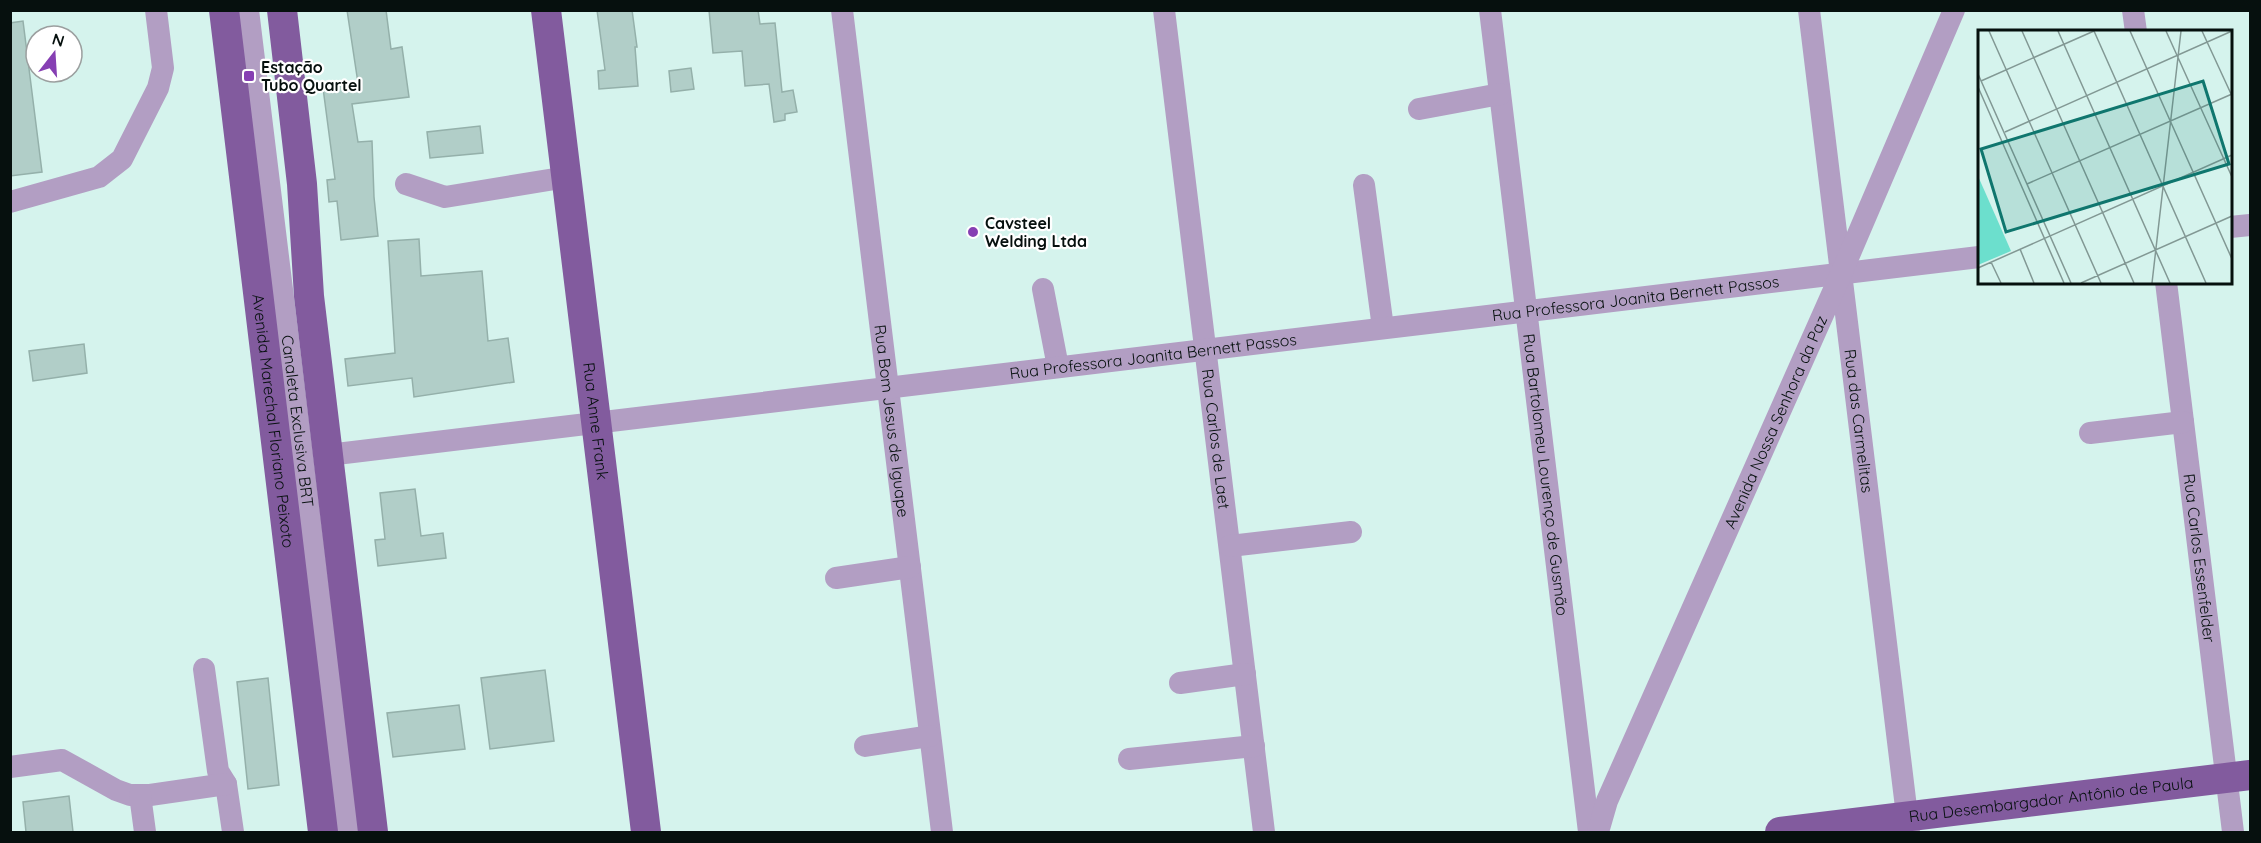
<svg xmlns="http://www.w3.org/2000/svg" width="2261" height="843" font-family="Quicksand,sans-serif">
<style>
.building{fill:#b1cec8;stroke:#94b0aa;stroke-width:1.5}
.lines{fill:none;stroke-linecap:round;stroke-linejoin:round}
.minor{stroke:#b29ec3;stroke-width:22}
.major{stroke:#825b9e;stroke-width:30}
.poi-dot{fill:#863fb3;stroke:#fff;stroke-width:2}
.labels{text-anchor:middle;dominant-baseline:central;stroke-width:4.5;stroke-linejoin:round;paint-order:stroke}
.poi-label{font-size:16px;font-weight:bold;fill:#06100e;stroke:#fff;text-anchor:start}
.street-label{font-size:16px;fill:#06100e;stroke:#fff}
.inset-road{fill:none;stroke:#829894;stroke-width:1.5}
.view{fill:#0f766e;fill-opacity:0.15;stroke:#0f766e;stroke-width:3}
.inset-edge{fill:none;stroke:#06100e;stroke-width:3}
</style>
<rect width="100%" height="100%" fill="#d5f3ed"/>
<!-- building -->
<path class="building" d="M 347,10 L 386,10 L 391,49 L 402,47 L 409,97 L 352,104 L 358,142 L 372,141 L 374,197 L 378,236 L 341,240 L 337,201 L 329,202 L 327,180 L 335,179 L 323,88 L 358,83 Z
M 597,10 L 632,10 L 637,47 L 635,47 L 638,86 L 599,89 L 598,71 L 605,70 Z
M 709,10 L 758,10 L 760,24 L 775,23 L 782,92 L 793,90 L 797,112 L 785,114 L 785,120 L 774,122 L 769,84 L 745,86 L 742,51 L 713,53 Z
M 23,21 L 42,172 L 10,176 L 10,23 Z
M 691,68 L 694,89 L 671,92 L 669,71 Z
M 480,126 L 483,153 L 430,158 L 427,132 Z
M 419,239 L 421,276 L 482,271 L 488,341 L 508,338 L 514,382 L 414,397 L 412,378 L 348,386 L 345,359 L 395,353 L 388,241 Z
M 84,344 L 87,373 L 33,381 L 29,351 Z
M 415,489 L 421,536 L 443,533 L 446,558 L 378,566 L 375,540 L 385,539 L 380,493 Z
M 545,670 L 554,741 L 490,749 L 481,678 Z
M 268,678 L 279,785 L 248,789 L 237,682 Z
M 459,705 L 465,749 L 393,757 L 387,713 Z
M 69,796 L 73,832 L 26,832 L 23,802 Z"/>
<g class="lines">
<!-- minor -->
<g class="minor">
<path id="s1" d="M 248,10 L 348,832"/>
<path id="s2" d="M 842,10 L 942,832"/>
<path id="s3" d="M 1164,10 L 1264,832"/>
<path id="s4" d="M 1490,10 L 1589,832"/>
<path id="s5" d="M 1809,10 L 1909,832"/>
<path d="M 2133,10 L 2136,32"/>
<path d="M 1419,109 L 1500,94"/>
<path d="M 406,184 L 445,197 L 567,177"/>
<path d="M 1364,185 L 1383,328"/>
<path d="M 10,202 L 99,177 L 122,159 L 158,88 L 163,68 L 156,10"/>
<path d="M 2230,227 L 2250,225"/>
<path id="s6" d="M 2166,282 L 2233,832"/>
<path d="M 1043,289 L 1058,367"/>
<path d="M 2090,433 L 2183,422"/>
<path id="s7" d="M 328,455 L 1979,257"/>
<path d="M 1230,546 L 1351,532"/>
<path d="M 836,578 L 910,567"/>
<path d="M 204,669 L 218,771 L 226,784 L 233,832"/>
<path d="M 1180,683 L 1245,674"/>
<path d="M 865,746 L 930,736"/>
<path d="M 1129,759 L 1254,746"/>
<path d="M 10,767 L 62,760 L 116,790 L 130,795 L 150,795 L 226,784"/>
<path d="M 140,795 L 145,832"/>
<path id="s8" d="M 1598,832 L 1607,801 L 1841,274 L 1954,10"/>
</g>
<!-- major -->
<g class="major">
<path id="s9" d="M 224,10 L 323,832"/>
<path d="M 282,10 L 302,184 L 309,296 L 373,832"/>
<path id="s10" d="M 546,10 L 646,832"/>
<path id="s11" d="M 1780,832 L 2250,775"/>
</g>
</g>
<!-- markers -->
<g class="poi-dot">
<rect x="243" y="70" width="12" height="12" rx="3"/>
<circle cx="973" cy="232" r="6"/>
</g>
<g class="labels">
<!-- poi labels -->
<g class="poi-label">
<text x="261" y="67">Estação<tspan x="261" dy="18">Tubo Quartel</tspan></text>
<text x="985" y="223">Cavsteel<tspan x="985" dy="18">Welding Ltda</tspan></text>
</g>
<!-- street labels -->
<g class="street-label">
<text stroke="none"><textPath href="#s7" startOffset="1317">Rua Professora Joanita Bernett Passos</textPath></text>
<text stroke="none"><textPath href="#s7" startOffset="831">Rua Professora Joanita Bernett Passos</textPath></text>
<text stroke="none"><textPath href="#s10" startOffset="414">Rua Anne Frank</textPath></text>
<text stroke="none"><textPath href="#s2" startOffset="414">Rua Bom Jesus de Iguape</textPath></text>
<text stroke="none"><textPath href="#s8" startOffset="447">Avenida Nossa Senhora da Paz</textPath></text>
<text stroke="none"><textPath href="#s9" startOffset="414">Avenida Marechal Floriano Peixoto</textPath></text>
<text stroke="none"><textPath href="#s1" startOffset="414">Canaleta Exclusiva BRT</textPath></text>
<text stroke="none"><textPath href="#s5" startOffset="414">Rua das Carmelitas</textPath></text>
<text stroke="none"><textPath href="#s3" startOffset="432">Rua Carlos de Laet</textPath></text>
<text stroke="none"><textPath href="#s4" startOffset="468">Rua Bartolomeu Lourenço de Gusmão</textPath></text>
<text stroke="none"><textPath href="#s6" startOffset="278">Rua Carlos Essenfelder</textPath></text>
<text stroke="none"><textPath href="#s11" startOffset="273">Rua Desembargador Antônio de Paula</textPath></text>
</g>
</g>
<!-- overview -->
<g transform="translate(1978 30)">
<rect width="254" height="254" fill="#d5f3ed"/>
<path d="M 0,146 L 33,221 L 0,235 Z" fill="#6cdfcd"/>
<path class="inset-road" d="M 11,1 L 123,253M 44,1 L 156,253M 80,1 L 192,253M 116,1 L 228,253M 152,1 L 254,229M 188,1 L 254,147M 224,1 L 254,66M 0,44 L 93,253M 3,51 L 116,1M 0,57 L 86,253M 27,102 L 254,1M 49,154 L 254,64M 42,219 L 56,253M 13,232 L 23,253M 0,238 L 254,125M 103,253 L 254,186M 174,253 L 203,1"/>
<path class="view" d="M 225,51 L 251,134 L 28,202 L 3,119 Z"/>
<rect width="254" height="254" class="inset-edge"/>
</g>
<!-- border -->
<rect width="2261" height="843" fill="none" stroke="#06100e" stroke-width="24"/>
<!-- north arrow -->
<g transform="translate(54 54) rotate(17)"><circle r="28" fill="#ffffff" stroke="#9b9f9f" stroke-width="1.5"/>
<path d="M0-4.5L10 22L0 15L-10 22Z" fill="#863fb3"/>
<text y="-9" font-size="16" font-weight="bold" text-anchor="middle" fill="#06100e">N</text>
</g>
</svg>
